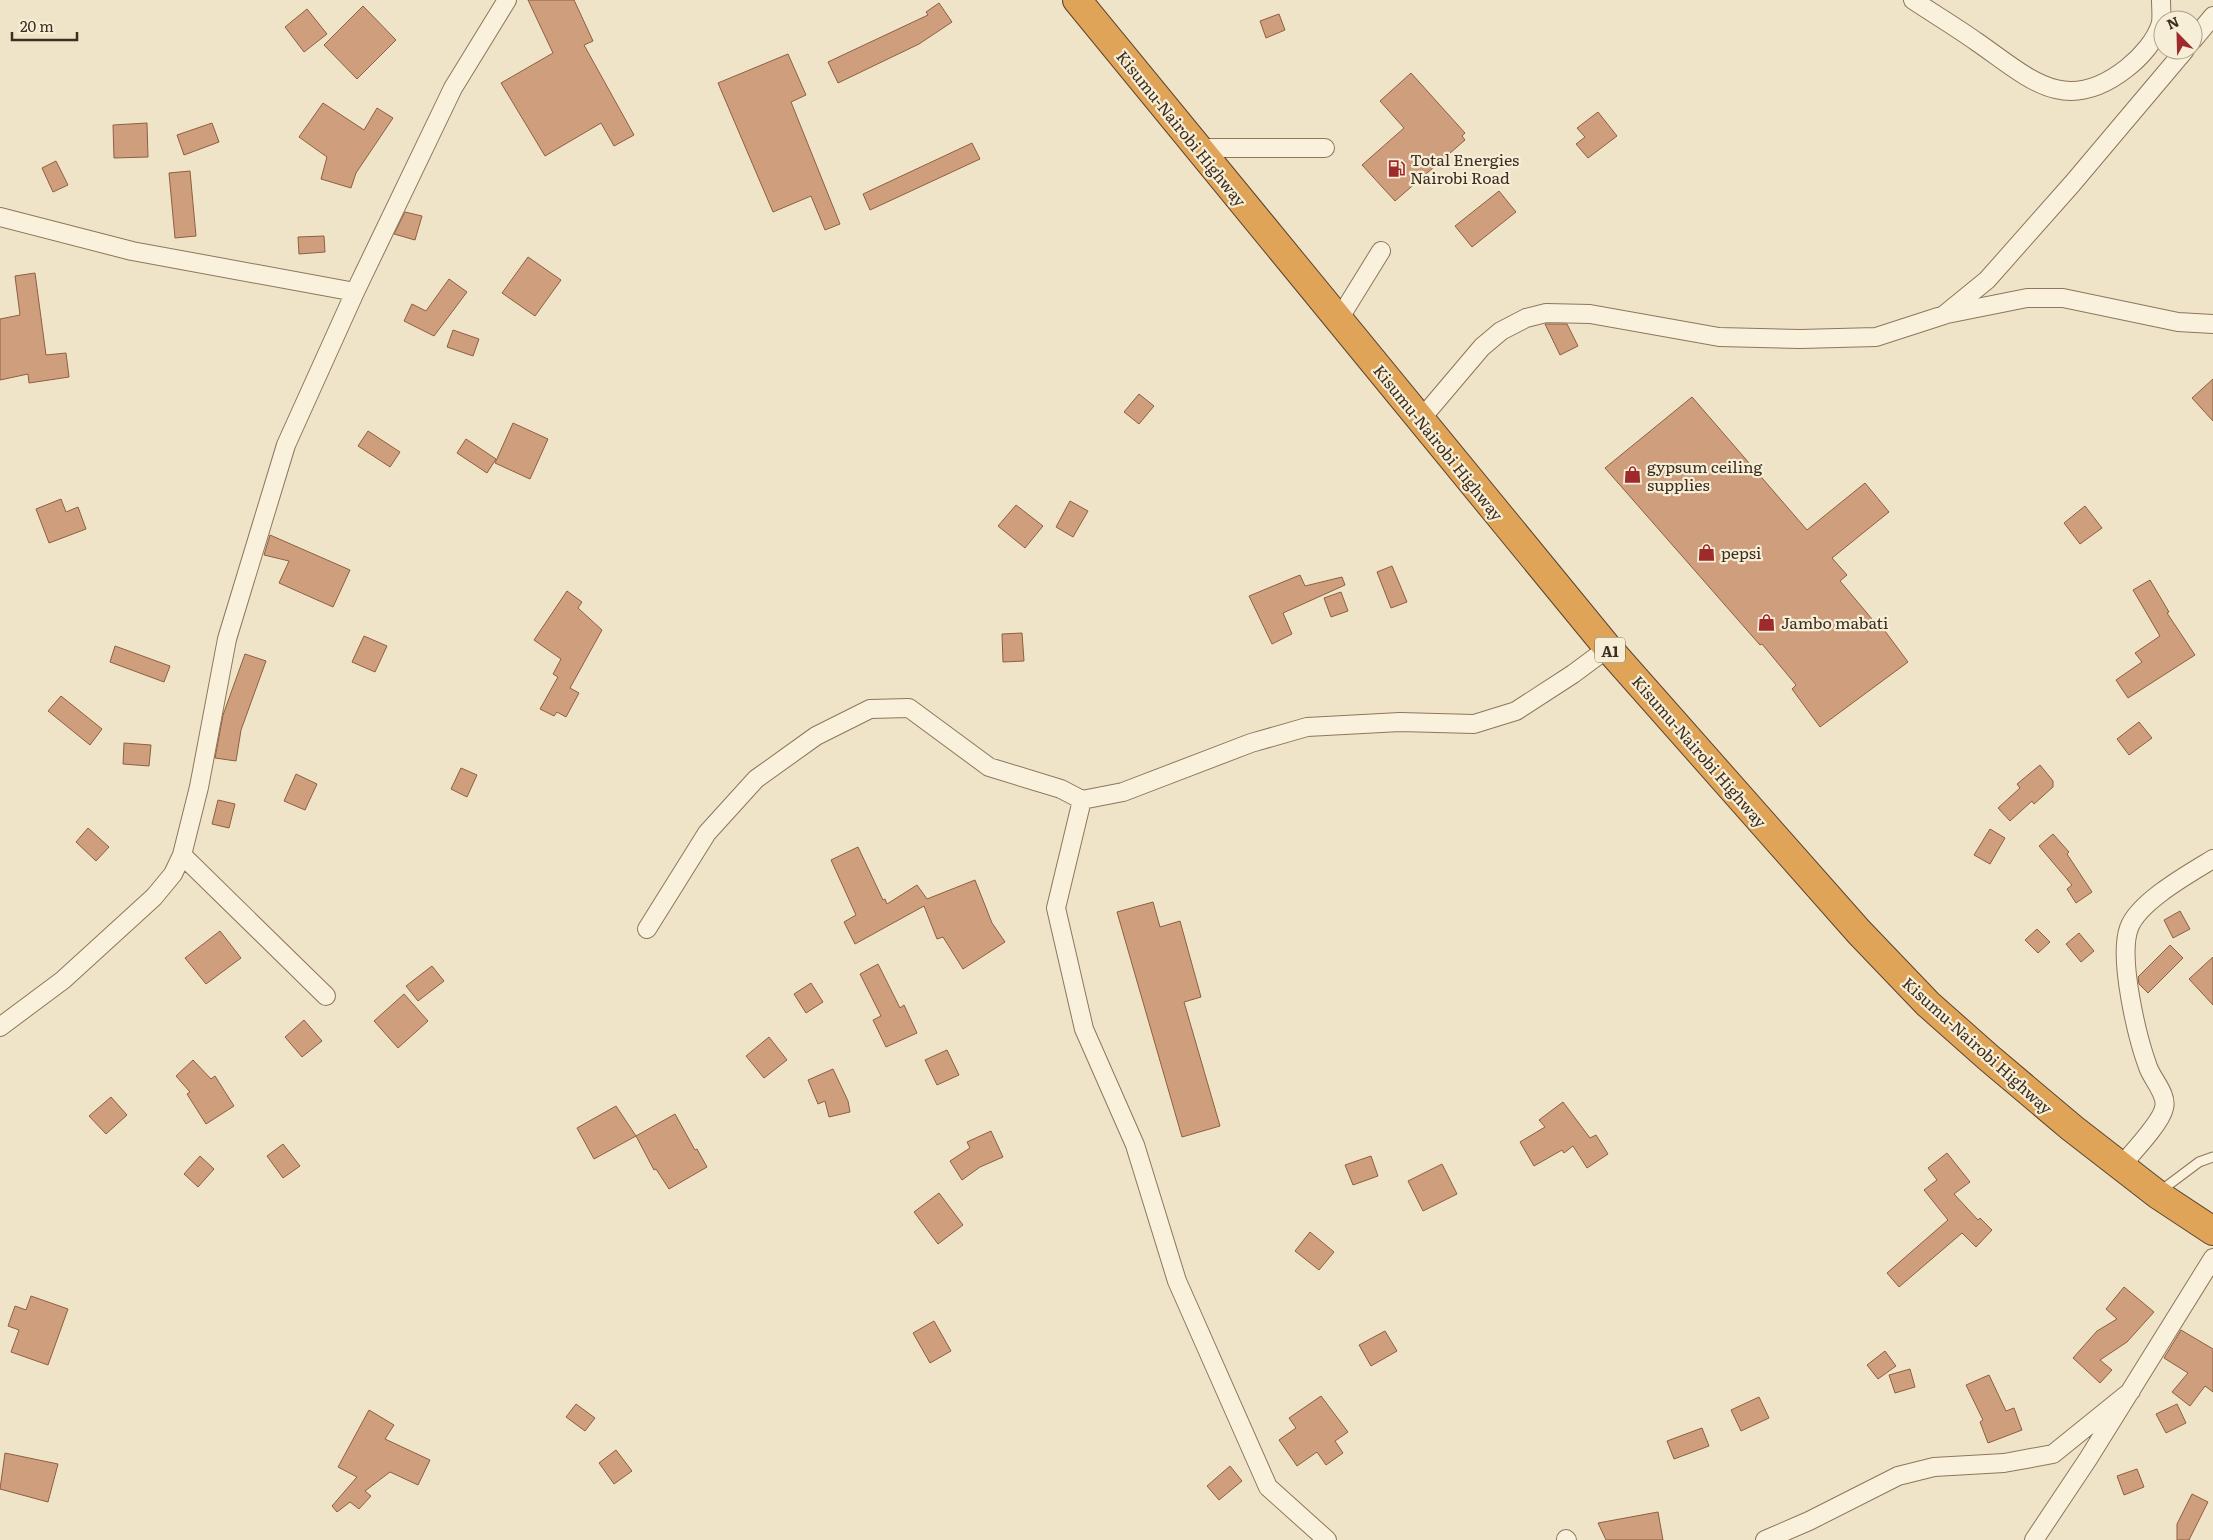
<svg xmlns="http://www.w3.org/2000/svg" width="2213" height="1540" font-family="Literata,serif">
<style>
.building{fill:#cf9f7d;stroke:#8d5f41}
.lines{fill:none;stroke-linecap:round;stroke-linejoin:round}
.lane-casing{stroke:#8d765c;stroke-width:11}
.street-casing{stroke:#8d765c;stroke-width:20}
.highway-casing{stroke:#5b4430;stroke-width:30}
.lane{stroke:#faf1dc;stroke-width:9}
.street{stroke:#faf1dc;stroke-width:18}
.highway{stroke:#e0a458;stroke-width:28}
.labels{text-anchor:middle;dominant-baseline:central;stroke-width:4.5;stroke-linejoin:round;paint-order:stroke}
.shield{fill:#f7eed8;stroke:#756857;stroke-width:1}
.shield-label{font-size:15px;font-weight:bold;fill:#3d2e20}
.street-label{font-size:16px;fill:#3d2e20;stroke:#f7eed8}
.poi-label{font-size:16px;fill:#3d2e20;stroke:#f7eed8;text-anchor:start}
</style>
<rect width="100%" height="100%" fill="#f0e4c8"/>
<!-- building -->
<path class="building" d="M 528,0 L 574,0 L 593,41 L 584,45 L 634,135 L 614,146 L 601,123 L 545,156 L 501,83 L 553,53 Z
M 939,3 L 952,22 L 919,44 L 838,83 L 828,62 L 928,15 L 926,12 Z
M 363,6 L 396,40 L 357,79 L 324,45 Z
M 307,9 L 327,34 L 304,52 L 285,27 Z
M 1279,14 L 1285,30 L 1266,38 L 1260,21 Z
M 788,54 L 806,95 L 791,102 L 840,224 L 825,230 L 811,196 L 773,212 L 718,83 Z
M 1411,73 L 1465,133 L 1462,136 L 1465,140 L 1395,201 L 1362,165 L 1404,128 L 1380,101 Z
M 323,103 L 364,130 L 377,108 L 393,118 L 356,173 L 351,188 L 321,179 L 327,157 L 299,137 Z
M 1598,112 L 1617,136 L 1588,158 L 1576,144 L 1585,137 L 1577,128 Z
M 147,123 L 148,157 L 114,158 L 113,125 Z
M 212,123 L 219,142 L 184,155 L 177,135 Z
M 972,143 L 980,159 L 870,210 L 863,194 Z
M 56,161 L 68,185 L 53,192 L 42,168 Z
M 190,171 L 196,236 L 175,238 L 169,173 Z
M 1499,191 L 1516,212 L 1472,247 L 1455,226 Z
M 405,212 L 422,216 L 415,240 L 394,234 Z
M 324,236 L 325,252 L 299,254 L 298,237 Z
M 528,257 L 561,280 L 535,316 L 502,293 Z
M 35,273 L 46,355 L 66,353 L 69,377 L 29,383 L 28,374 L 0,380 L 0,319 L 20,315 L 15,276 Z
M 449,279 L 467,292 L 434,336 L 404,321 L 412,304 L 426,311 Z
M 1545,324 L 1567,324 L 1578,346 L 1560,355 Z
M 453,330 L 479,339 L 473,356 L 447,347 Z
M 2213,379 L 2213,421 L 2192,398 Z
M 1139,394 L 1154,406 L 1139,424 L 1124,412 Z
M 1692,397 L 1807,530 L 1865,483 L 1889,512 L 1832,558 L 1847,575 L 1840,581 L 1877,625 L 1879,623 L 1908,662 L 1820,727 L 1792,689 L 1796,685 L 1762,644 L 1760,645 L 1605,468 Z
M 513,423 L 548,439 L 530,479 L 495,463 Z
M 368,431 L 400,452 L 390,467 L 358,446 Z
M 466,439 L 496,459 L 487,473 L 457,453 Z
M 61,499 L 66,512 L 78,507 L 86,529 L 49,543 L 36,509 Z
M 1070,501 L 1088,511 L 1073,537 L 1056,527 Z
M 1016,505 L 1043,526 L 1025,548 L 998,526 Z
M 2085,506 L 2102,528 L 2080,544 L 2064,523 Z
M 270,535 L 350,570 L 333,607 L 279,583 L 289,561 L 264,555 Z
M 1392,566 L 1407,602 L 1391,608 L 1377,572 Z
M 1300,575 L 1305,586 L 1342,577 L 1345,585 L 1283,613 L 1292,634 L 1272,644 L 1249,596 Z
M 2150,580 L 2169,612 L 2167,613 L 2195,655 L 2128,698 L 2116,680 L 2142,662 L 2135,653 L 2160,636 L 2133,590 Z
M 567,591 L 582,602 L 578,608 L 602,630 L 570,688 L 579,693 L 566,717 L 557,712 L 554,716 L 540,709 L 558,677 L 553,674 L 561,659 L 534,640 Z
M 1341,592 L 1348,611 L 1331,617 L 1324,598 Z
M 1022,633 L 1024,661 L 1003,662 L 1002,634 Z
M 364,636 L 387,646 L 375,672 L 352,662 Z
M 115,646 L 170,666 L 164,682 L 110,662 Z
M 245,654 L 266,661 L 241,730 L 236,761 L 215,758 L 223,715 Z
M 61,696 L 102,729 L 90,745 L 48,711 Z
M 2139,722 L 2152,738 L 2129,755 L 2117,739 Z
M 124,743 L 151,745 L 149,766 L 123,764 Z
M 2040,765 L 2053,781 L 2053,787 L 2034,804 L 2032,801 L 2010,821 L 1998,808 L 2020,788 L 2017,784 Z
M 461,768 L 477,775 L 467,797 L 451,789 Z
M 296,774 L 317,784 L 305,810 L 284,801 Z
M 218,800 L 235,804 L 229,828 L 212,824 Z
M 88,828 L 109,847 L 96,861 L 76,842 Z
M 1990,829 L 2005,838 L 1990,864 L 1974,855 Z
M 2053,834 L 2069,852 L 2067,854 L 2092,892 L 2076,903 L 2067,889 L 2072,885 L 2039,846 Z
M 858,847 L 883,900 L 885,899 L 887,904 L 917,885 L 927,899 L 975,880 L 992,923 L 1005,942 L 963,969 L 943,937 L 937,939 L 924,906 L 855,944 L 844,922 L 856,915 L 831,860 Z
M 1153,902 L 1160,927 L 1180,921 L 1201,997 L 1184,1002 L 1220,1126 L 1182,1137 L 1117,912 Z
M 2180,911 L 2190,929 L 2173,938 L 2164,920 Z
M 2037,929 L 2050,942 L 2038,953 L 2025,940 Z
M 220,931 L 241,958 L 206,984 L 185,958 Z
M 2079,933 L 2094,951 L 2081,962 L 2066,944 Z
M 2170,945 L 2183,958 L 2148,993 L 2139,984 L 2138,977 Z
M 2213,957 L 2213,1005 L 2189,979 Z
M 878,964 L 900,1008 L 904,1005 L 917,1033 L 886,1047 L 873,1020 L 881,1016 L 860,974 Z
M 432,966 L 444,981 L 418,1001 L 406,986 Z
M 811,983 L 823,1002 L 806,1013 L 794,994 Z
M 404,994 L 428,1021 L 398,1048 L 374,1021 Z
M 304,1020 L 322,1041 L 302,1057 L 285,1037 Z
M 769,1037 L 787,1060 L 764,1078 L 746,1056 Z
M 947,1050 L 959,1075 L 937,1085 L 925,1060 Z
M 193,1060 L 211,1079 L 215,1076 L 234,1106 L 206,1124 L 187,1094 L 190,1092 L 176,1076 Z
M 833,1069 L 848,1101 L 850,1112 L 829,1117 L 825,1101 L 818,1104 L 808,1080 Z
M 111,1097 L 127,1115 L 106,1134 L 89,1116 Z
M 1563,1102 L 1590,1138 L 1596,1135 L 1608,1154 L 1587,1168 L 1573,1146 L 1564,1153 L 1562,1150 L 1534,1166 L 1520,1142 L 1545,1127 L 1539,1120 Z
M 616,1106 L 636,1136 L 594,1159 L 577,1128 Z
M 675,1114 L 695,1150 L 697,1149 L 707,1167 L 669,1189 L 656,1169 L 654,1170 L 636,1136 Z
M 991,1131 L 1003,1157 L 980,1167 L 962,1180 L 950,1161 L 970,1148 L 967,1142 Z
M 283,1144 L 300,1166 L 283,1178 L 267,1156 Z
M 1947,1153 L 1970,1182 L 1954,1194 L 1978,1220 L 1980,1218 L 1992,1230 L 1976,1247 L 1962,1233 L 1899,1287 L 1887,1273 L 1948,1220 L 1924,1190 L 1937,1180 L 1928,1168 Z
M 200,1156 L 214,1169 L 198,1187 L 184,1174 Z
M 1371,1156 L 1378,1176 L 1353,1185 L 1345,1165 Z
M 1442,1164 L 1457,1194 L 1423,1211 L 1408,1181 Z
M 939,1193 L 963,1225 L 938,1244 L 914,1212 Z
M 1310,1232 L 1334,1252 L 1319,1270 L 1295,1251 Z
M 2124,1287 L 2154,1312 L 2127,1342 L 2100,1360 L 2112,1370 L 2100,1383 L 2073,1358 L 2097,1331 L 2117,1319 L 2106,1309 Z
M 31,1296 L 68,1309 L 48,1365 L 11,1352 L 19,1330 L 8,1326 L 15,1306 L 26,1310 Z
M 934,1321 L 951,1351 L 930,1363 L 913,1333 Z
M 2181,1330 L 2213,1349 L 2213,1392 L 2205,1386 L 2190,1406 L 2172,1392 L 2188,1373 L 2164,1358 Z
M 1385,1331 L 1397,1351 L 1371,1366 L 1359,1345 Z
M 1885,1351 L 1896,1366 L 1878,1379 L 1867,1365 Z
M 1910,1369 L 1915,1387 L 1895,1393 L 1889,1375 Z
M 1989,1375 L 2006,1411 L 2014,1408 L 2022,1430 L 1988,1443 L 1980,1422 L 1983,1420 L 1966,1385 Z
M 1321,1396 L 1348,1432 L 1335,1441 L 1343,1453 L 1326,1465 L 1317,1452 L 1297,1466 L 1279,1440 L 1296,1428 L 1289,1418 Z
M 1759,1397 L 1769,1418 L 1741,1431 L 1731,1410 Z
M 576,1404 L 595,1418 L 585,1431 L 566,1417 Z
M 2177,1404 L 2186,1423 L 2166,1433 L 2156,1414 Z
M 369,1410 L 394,1425 L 385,1439 L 430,1460 L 418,1485 L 390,1472 L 365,1491 L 371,1496 L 359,1509 L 350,1502 L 337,1512 L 332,1506 L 357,1477 L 338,1467 Z
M 1702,1428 L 1709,1446 L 1674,1459 L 1667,1441 Z
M 616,1450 L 632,1471 L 614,1484 L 599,1463 Z
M 5,1453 L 58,1464 L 48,1502 L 0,1489 Z
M 1230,1466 L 1242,1481 L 1219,1500 L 1207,1486 Z
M 2137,1469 L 2144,1487 L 2124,1495 L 2117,1476 Z
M 2192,1494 L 2208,1502 L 2189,1540 L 2177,1540 L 2177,1524 Z
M 1658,1512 L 1663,1540 L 1606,1540 L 1598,1523 Z"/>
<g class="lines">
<defs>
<path id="lane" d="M 2159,1192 L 2199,1162 L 2213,1157"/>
<path id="street" d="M 1913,0 C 1934,14 1956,27 1977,42 C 2029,78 2065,117 2127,68 C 2141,57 2156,40 2161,23 C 2162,16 2161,7 2161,0
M 2193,40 L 2213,16
M 1199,148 L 1325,148
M 0,217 L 132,251 L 355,292
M 1947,314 L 2027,298 L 2063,298 L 2178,322 L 2213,324
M 1339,319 L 1381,251
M 1421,419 L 1482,347 L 1501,331 L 1526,318 L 1546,313 L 1590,314 L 1719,337 L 1800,339 L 1876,337 L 1944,315 L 1987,280 L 2072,184 L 2185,50
M 1082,800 L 1056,908 L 1084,1029 L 1135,1145 L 1177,1281 L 1268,1487 L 1327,1540
M 182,855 L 326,996
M 647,929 L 707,833 L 756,779 L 816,736 L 870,709 L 909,708 L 989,767 L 1061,789 L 1082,800 L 1123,792 L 1251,743 L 1307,727 L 1400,722 L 1474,724 L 1516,711 L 1573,674 L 1608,648
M 0,1027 L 63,980 L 154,897 L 173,874 L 182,855 L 199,787 L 227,639 L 286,445 L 355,292 L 453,88 L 507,0
M 2121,1166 C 2132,1153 2161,1123 2164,1108 C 2168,1095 2152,1079 2148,1067 C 2137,1037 2118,958 2129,928 C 2138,902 2190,873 2213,859
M 1566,1539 L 1567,1540
M 1765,1540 L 1809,1521 L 1898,1476 L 1934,1467 L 2004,1463 L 2053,1454 L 2131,1391
M 2034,1540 L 2088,1459 L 2213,1258"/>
<path id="highway" d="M 1077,0 L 1608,648 L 1859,932 L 1928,1004 L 1989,1058 L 2072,1128 L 2157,1194 L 2213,1231"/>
</defs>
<!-- lane casing -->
<use href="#lane" class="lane-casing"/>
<!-- street casing -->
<use href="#street" class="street-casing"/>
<!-- highway casing -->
<use href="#highway" class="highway-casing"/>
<!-- lane -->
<use href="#lane" class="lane"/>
<!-- street -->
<use href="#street" class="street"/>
<!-- highway -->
<use href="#highway" class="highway"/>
</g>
<!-- icons -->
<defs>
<symbol id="fuel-bare" viewBox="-9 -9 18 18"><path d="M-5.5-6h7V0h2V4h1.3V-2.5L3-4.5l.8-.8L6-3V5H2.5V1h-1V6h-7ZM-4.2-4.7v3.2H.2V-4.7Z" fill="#9e2a2b" stroke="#f7eed8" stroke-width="2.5" paint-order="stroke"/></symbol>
<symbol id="shop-bare" viewBox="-9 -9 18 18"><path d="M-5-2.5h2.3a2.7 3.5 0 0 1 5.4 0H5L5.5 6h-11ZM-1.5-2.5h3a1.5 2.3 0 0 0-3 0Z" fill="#9e2a2b" stroke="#f7eed8" stroke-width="2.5" paint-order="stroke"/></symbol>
</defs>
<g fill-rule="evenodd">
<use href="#fuel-bare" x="1384" y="156" width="25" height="25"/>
<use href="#shop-bare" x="1620" y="462" width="25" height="25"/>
<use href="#shop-bare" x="1694" y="540" width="25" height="25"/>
<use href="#shop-bare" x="1754" y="610" width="25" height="25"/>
</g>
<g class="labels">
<!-- shield labels -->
<rect class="shield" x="1595" y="637.5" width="30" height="25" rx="4"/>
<g class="shield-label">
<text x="1610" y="650">A1</text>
</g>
<!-- street labels -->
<g class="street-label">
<text transform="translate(1182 128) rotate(51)">Kisumu-Nairobi Highway</text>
<text transform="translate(1439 442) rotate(51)">Kisumu-Nairobi Highway</text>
<text transform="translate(1700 751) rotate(49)">Kisumu-Nairobi Highway</text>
<text transform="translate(1978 1045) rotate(42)">Kisumu-Nairobi Highway</text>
</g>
<!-- poi labels -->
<g class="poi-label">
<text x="1410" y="159">Total Energies<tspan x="1410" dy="18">Nairobi Road</tspan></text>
<text x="1647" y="466">gypsum ceiling<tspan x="1647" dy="18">supplies</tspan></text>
<text x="1721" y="552">pepsi</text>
<text x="1781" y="622">Jambo mabati</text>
</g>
</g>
<!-- north arrow -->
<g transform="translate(2178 35) rotate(337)"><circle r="24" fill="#f7eed8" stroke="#ada18e"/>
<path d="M0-4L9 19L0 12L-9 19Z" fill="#9e2a2b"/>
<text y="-8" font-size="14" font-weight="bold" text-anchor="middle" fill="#3d2e20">N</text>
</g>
<!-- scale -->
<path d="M12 32v8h65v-8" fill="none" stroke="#3d2e20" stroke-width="2.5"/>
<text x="20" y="32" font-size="15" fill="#3d2e20" stroke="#f7eed8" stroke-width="4" paint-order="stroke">20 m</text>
</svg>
